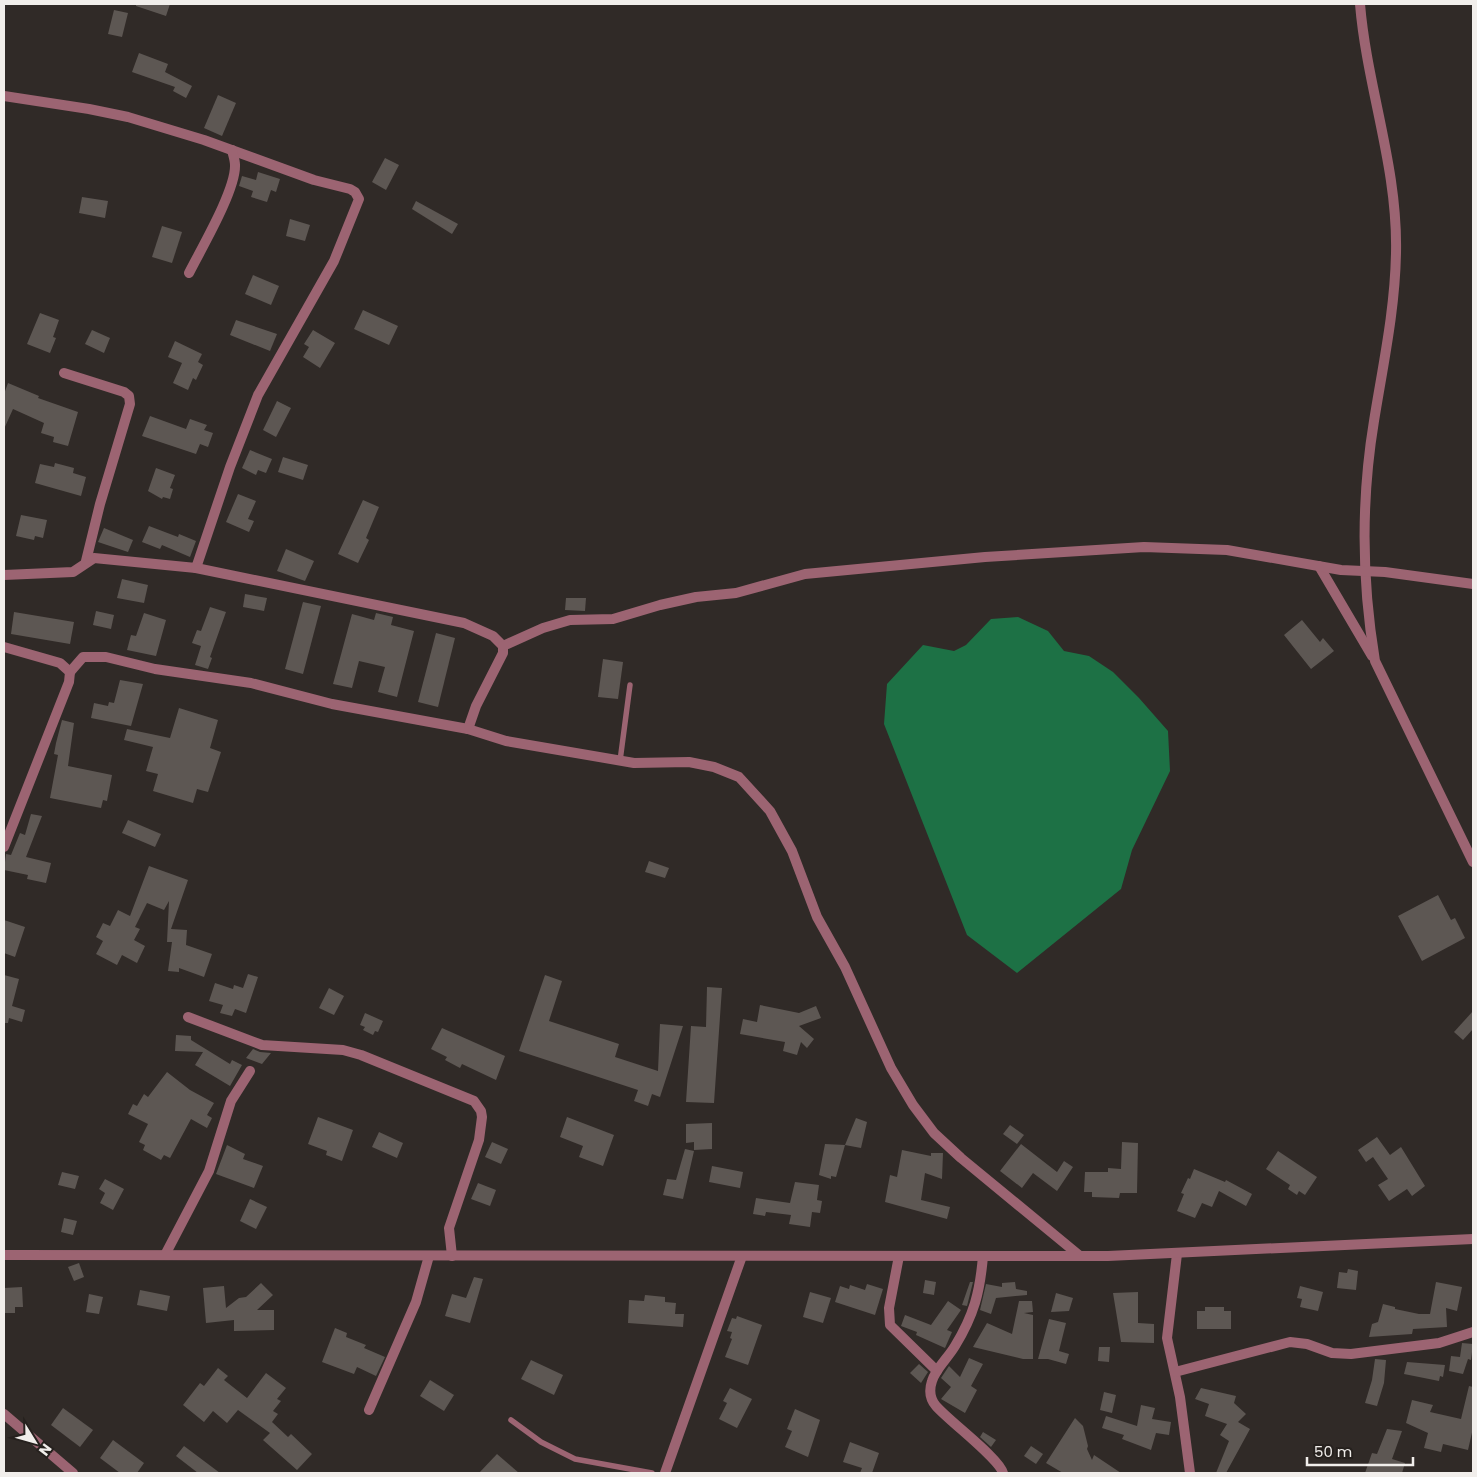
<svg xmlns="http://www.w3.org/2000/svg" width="1477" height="1477" viewBox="0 0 1477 1477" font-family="Poppins,sans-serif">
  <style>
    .forest { fill: #1d7145 }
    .building { fill: #5d5753 }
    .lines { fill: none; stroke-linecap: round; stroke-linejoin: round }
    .service { stroke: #9c6472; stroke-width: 5.5 }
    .minor { stroke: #9c6472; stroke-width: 10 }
    .tertiary { stroke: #9c6472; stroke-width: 10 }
  </style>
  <rect width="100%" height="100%" fill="#302a27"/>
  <polygon class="forest" points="1018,617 1048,631 1064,651 1089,656 1113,672 1139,698 1168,731 1170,771 1132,850 1121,889 1017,973 967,935 884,724 887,684 923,645 954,651 966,645 991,619"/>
  <g class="building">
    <polygon points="136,4 170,4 166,16 136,6"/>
    <polygon points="114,10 128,13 122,37 108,34"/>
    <polygon points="139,53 168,64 165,72 192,86 186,98 173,91 175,87 132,72"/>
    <polygon points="218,95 236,103 222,136 204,128"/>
    <polygon points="385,158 399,165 386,190 372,182"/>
    <polygon points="258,172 280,179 276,192 271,190 267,202 251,197 253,191 239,186 242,176 256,180"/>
    <polygon points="82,197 108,201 105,218 79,213"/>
    <polygon points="416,201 458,224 452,234 412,209"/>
    <polygon points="290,219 310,225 305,241 286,236"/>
    <polygon points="162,226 182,232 172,263 152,257"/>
    <polygon points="253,275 279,286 271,305 245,294"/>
    <polygon points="363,310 398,326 389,345 354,329"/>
    <polygon points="40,313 59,320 53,337 56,338 50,353 27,344"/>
    <polygon points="236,320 277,334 270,351 230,335"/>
    <polygon points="92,330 110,338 104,353 85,344"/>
    <polygon points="313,330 335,343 320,368 303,357 309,347 304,344"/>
    <polygon points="175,341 202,354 198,362 203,365 196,380 193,378 188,390 173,383 182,363 168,357"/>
    <polygon points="8,383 39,396 38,398 78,412 68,446 53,442 54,437 41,433 44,423 13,409 4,429 4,394"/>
    <polygon points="277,401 291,408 276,437 263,430"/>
    <polygon points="150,416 186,429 190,419 207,425 204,430 213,433 208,447 200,444 196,454 142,436"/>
    <polygon points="250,450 272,459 266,473 258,470 256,475 242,468"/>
    <polygon points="283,457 308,465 303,480 278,472"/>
    <polygon points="55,463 74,468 73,473 86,477 81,496 35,483 40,464 54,467"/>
    <polygon points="156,468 175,475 170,488 173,489 170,499 163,497 162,499 148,491"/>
    <polygon points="238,494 256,501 248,519 254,521 249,532 226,522"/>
    <polygon points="363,500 379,507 366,538 369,540 358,563 338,554"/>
    <polygon points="21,515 47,520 43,538 35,536 34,540 16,536"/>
    <polygon points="149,526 178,537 179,534 196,541 190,557 162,545 160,549 142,542"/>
    <polygon points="104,528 133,540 128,552 98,542"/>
    <polygon points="286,549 314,561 305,581 277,571"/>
    <polygon points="122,579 148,585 144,603 117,598"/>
    <polygon points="245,594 267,598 264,611 243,607"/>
    <polygon points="566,598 586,598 585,611 565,610"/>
    <polygon points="303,602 321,606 303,674 285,669"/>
    <polygon points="210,607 226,612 210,657 212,658 208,669 195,665 201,646 192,643 197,630 201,631"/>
    <polygon points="96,611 114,615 111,629 93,625"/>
    <polygon points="14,612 74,622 70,644 11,634"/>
    <polygon points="144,613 166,620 156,656 127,650 131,635 136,636"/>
    <polygon points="376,613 393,617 391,625 414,631 397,697 378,692 385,667 359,661 352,688 333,684 352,614 374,620"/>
    <polygon points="1302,620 1320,642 1323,638 1334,651 1311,669 1284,635"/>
    <polygon points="436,633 455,638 438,707 418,702"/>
    <polygon points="603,659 623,662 618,699 598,697"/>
    <polygon points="120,680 143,684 131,726 91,718 94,703 108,706 109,702 114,703"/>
    <polygon points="179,708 218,720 210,748 221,752 208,792 197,789 193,803 153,791 158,774 146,771 153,747 124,740 127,729 170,738"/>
    <polygon points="62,720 74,723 68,766 112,775 107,801 103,800 101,808 50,798 58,755 54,754 56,743"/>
    <polygon points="31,814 42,816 26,857 51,863 46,883 27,879 28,875 4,870 6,854 11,855 20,833 25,835"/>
    <polygon points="128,820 161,834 155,847 122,833"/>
    <polygon points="649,861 669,868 665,878 645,872"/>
    <polygon points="149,866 188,880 171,929 187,930 186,945 212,954 204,977 179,968 179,972 168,971 172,942 167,942 169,901 164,910 147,903 135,927 140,929 134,940 145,946 137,963 122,955 117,965 96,954 103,941 96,937 103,923 110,926 118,910 130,916"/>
    <polygon points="1438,895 1451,920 1455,918 1465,938 1422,961 1398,916"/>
    <polygon points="4,920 25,927 15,957 4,953"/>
    <polygon points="248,974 258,977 246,1013 235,1009 232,1016 220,1013 223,1005 209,1001 215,983 233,989 234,985 243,988"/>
    <polygon points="4,975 19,979 12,1006 25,1010 22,1022 9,1018 8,1023 4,1023"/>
    <polygon points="545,975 562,981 549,1021 619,1044 615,1057 658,1071 660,1024 683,1026 660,1097 652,1094 648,1106 634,1101 638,1090 519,1051"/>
    <polygon points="707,987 722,988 714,1103 686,1102 691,1026 706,1027"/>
    <polygon points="329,988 344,996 334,1015 319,1008"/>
    <polygon points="760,1005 799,1013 816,1006 821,1018 799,1026 814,1039 807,1048 801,1042 797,1055 783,1051 785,1042 740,1034 743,1019 757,1022"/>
    <polygon points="1473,1011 1473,1029 1463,1040 1454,1032"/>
    <polygon points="365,1013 383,1021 378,1032 375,1031 373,1035 363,1030 365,1027 360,1025"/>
    <polygon points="442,1028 505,1056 496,1080 462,1064 460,1068 445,1060 447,1057 431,1049"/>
    <polygon points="176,1035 191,1036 191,1040 230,1064 232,1060 242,1065 230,1086 195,1065 203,1052 175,1051"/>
    <polygon points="253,1049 260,1052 271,1053 262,1064 246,1058"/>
    <polygon points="167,1072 190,1090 214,1103 207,1115 212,1118 207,1128 191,1119 170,1158 164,1155 161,1160 143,1150 145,1145 139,1142 148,1124 128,1114 133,1104 137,1106 144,1094 148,1097"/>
    <polygon points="318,1117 353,1130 342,1161 326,1155 327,1151 308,1144"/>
    <polygon points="567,1117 614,1135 603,1166 579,1157 583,1146 560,1137"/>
    <polygon points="856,1118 867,1122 861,1148 845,1145 836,1177 831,1176 831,1179 819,1175 825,1144 845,1145"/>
    <polygon points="712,1123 712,1149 694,1150 694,1142 686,1143 686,1124"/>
    <polygon points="1010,1125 1024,1135 1017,1144 1003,1134"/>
    <polygon points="379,1132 403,1143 397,1158 372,1147"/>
    <polygon points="1377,1137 1390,1155 1401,1147 1425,1186 1412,1196 1407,1189 1389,1201 1378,1185 1388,1179 1373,1157 1366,1162 1358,1150"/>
    <polygon points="492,1142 508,1149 501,1164 485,1157"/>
    <polygon points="1122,1142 1138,1143 1137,1193 1120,1193 1119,1198 1092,1197 1092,1192 1084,1192 1085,1172 1108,1172 1108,1168 1121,1169"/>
    <polygon points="1021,1144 1057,1172 1064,1161 1073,1167 1057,1191 1033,1173 1022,1188 1000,1171"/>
    <polygon points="227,1145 245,1154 243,1159 263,1166 254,1188 216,1174"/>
    <polygon points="685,1149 694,1151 683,1199 663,1195 667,1179 676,1180"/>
    <polygon points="902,1150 931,1156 931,1153 943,1153 942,1179 925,1173 921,1200 950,1207 947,1219 885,1202 890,1175 897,1177"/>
    <polygon points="1278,1151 1317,1177 1305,1195 1299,1191 1297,1195 1288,1189 1290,1185 1266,1169"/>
    <polygon points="712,1166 743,1172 740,1188 709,1182"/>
    <polygon points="1194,1169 1225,1182 1226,1180 1252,1194 1246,1206 1219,1191 1212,1207 1202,1203 1195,1218 1177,1211 1184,1194 1181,1193 1188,1178 1190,1179"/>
    <polygon points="62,1172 79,1176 75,1189 58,1185"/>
    <polygon points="105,1179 124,1189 113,1210 100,1203 105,1193 99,1189"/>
    <polygon points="795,1182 819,1185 817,1200 822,1201 820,1213 812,1212 810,1227 789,1224 791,1215 766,1212 765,1216 753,1214 756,1198 790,1203"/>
    <polygon points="478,1183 496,1190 490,1206 471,1199"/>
    <polygon points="250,1199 267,1207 256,1229 240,1221"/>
    <polygon points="64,1218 77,1221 73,1235 61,1232"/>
    <polygon points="79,1263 84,1277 74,1281 68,1267"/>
    <polygon points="1348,1269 1358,1271 1356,1290 1337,1288 1339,1272 1347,1273"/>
    <polygon points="474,1277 483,1279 470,1323 445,1316 452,1294 466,1298"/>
    <polygon points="925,1280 936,1282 934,1295 923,1293"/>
    <polygon points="970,1282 973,1282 967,1306 962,1305"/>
    <polygon points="1015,1282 1016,1289 1027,1291 1027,1295 996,1298 991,1314 980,1310 986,1284 1002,1287 1002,1283"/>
    <polygon points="1436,1282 1462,1287 1457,1311 1446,1308 1447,1327 1413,1329 1412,1334 1369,1337 1372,1324 1378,1322 1383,1304 1395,1307 1395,1309 1419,1314 1430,1314"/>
    <polygon points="261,1283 273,1295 257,1310 274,1310 274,1330 234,1331 234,1320 206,1323 203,1288 224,1286 226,1308 239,1298 246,1297"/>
    <polygon points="867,1284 883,1289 875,1315 835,1302 840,1286 849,1289 850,1285 865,1290"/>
    <polygon points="1300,1286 1323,1292 1318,1311 1300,1307 1302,1299 1297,1298"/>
    <polygon points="22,1287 23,1307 15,1307 15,1313 4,1313 4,1288"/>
    <polygon points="140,1290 170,1296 167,1311 137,1305"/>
    <polygon points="810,1292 831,1298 823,1323 803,1317"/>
    <polygon points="1138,1292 1138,1323 1154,1324 1154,1343 1121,1342 1113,1293"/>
    <polygon points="1056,1293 1073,1298 1069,1311 1051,1312"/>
    <polygon points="89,1294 103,1297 99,1314 86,1312"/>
    <polygon points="645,1295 665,1297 665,1302 676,1303 675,1314 684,1314 683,1327 628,1323 629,1300 644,1301"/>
    <polygon points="948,1301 961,1310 947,1330 952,1332 945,1348 916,1335 917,1332 901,1326 905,1315 931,1325"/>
    <polygon points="1019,1301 1032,1301 1033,1312 1024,1313 1033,1315 1033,1359 1023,1359 973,1347 987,1323 1012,1334"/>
    <polygon points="1205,1307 1224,1307 1224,1311 1231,1311 1231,1329 1197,1329 1197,1311 1205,1311"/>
    <polygon points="737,1316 762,1325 748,1365 725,1357 732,1339 730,1338 732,1332 727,1331 732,1318 736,1319"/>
    <polygon points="1049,1319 1066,1323 1059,1351 1069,1354 1066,1364 1048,1359 1038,1359"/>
    <polygon points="335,1328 347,1333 346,1337 366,1345 364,1348 385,1357 376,1376 357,1367 354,1374 322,1362"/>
    <polygon points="1462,1343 1473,1344 1471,1360 1468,1359 1463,1374 1449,1371 1451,1356 1460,1357"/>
    <polygon points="1099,1347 1110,1347 1109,1362 1098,1361"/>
    <polygon points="969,1358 983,1364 971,1386 977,1390 965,1413 941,1399 951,1387 941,1378 949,1366 960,1377"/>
    <polygon points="1375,1359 1386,1360 1384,1383 1377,1406 1365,1403 1372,1380"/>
    <polygon points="531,1360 563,1375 554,1395 521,1379"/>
    <polygon points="1407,1362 1445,1365 1443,1377 1440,1376 1439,1381 1404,1374"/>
    <polygon points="919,1364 928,1372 921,1383 910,1373"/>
    <polygon points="218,1368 228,1376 224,1380 247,1398 266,1373 286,1388 277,1399 281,1401 273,1411 278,1414 272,1422 288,1437 291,1434 312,1454 297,1470 263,1440 270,1433 238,1410 227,1423 213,1411 204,1422 183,1405 200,1383 204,1386"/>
    <polygon points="430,1380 454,1395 444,1411 420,1396"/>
    <polygon points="1469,1386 1473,1387 1473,1428 1468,1450 1443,1444 1441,1452 1424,1448 1428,1433 1406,1423 1412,1400 1433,1405 1430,1412 1461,1419"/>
    <polygon points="730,1388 752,1399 737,1428 719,1419 727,1403 723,1401"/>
    <polygon points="1201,1388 1236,1396 1234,1403 1246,1414 1238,1422 1250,1429 1226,1473 1216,1473 1229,1441 1220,1435 1227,1424 1205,1416 1209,1404 1195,1399"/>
    <polygon points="1104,1392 1116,1395 1112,1413 1100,1410"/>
    <polygon points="1141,1405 1155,1408 1152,1419 1171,1422 1169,1435 1156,1433 1151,1450 1122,1439 1124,1435 1102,1428 1106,1416 1137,1426"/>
    <polygon points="63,1408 93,1430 80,1447 51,1425"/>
    <polygon points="795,1409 820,1420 808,1457 785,1447 792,1431 787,1429"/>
    <polygon points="1075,1418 1083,1426 1088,1446 1087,1449 1092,1460 1094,1455 1121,1473 1063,1473 1046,1463"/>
    <polygon points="1387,1429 1402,1431 1392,1459 1405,1463 1402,1473 1365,1473 1372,1453 1377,1454"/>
    <polygon points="983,1432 996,1440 991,1447 980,1437"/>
    <polygon points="113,1440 144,1463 137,1473 120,1473 100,1458"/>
    <polygon points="850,1442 879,1453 872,1473 860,1473 862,1468 843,1462"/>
    <polygon points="184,1446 220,1473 198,1473 176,1456"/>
    <polygon points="1031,1446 1043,1454 1036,1464 1024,1456"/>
    <polygon points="497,1454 519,1473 479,1473"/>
  </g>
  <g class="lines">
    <g class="service">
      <polyline points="620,761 630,685"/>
      <polyline points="511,1420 541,1442 575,1459 652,1473"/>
    </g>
    <g class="minor">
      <path d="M1360,4C1367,88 1398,167 1396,253C1395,310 1383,365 1374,421C1361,500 1362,583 1375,661L1473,862"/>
      <polyline points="4,96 89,109 128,117 204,140 314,180 350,189 355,192 359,199 334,261 258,395 230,467 196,568 94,558 73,572 4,575"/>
      <path d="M189,273C201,249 236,190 235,165C235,160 233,155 232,150"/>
      <polyline points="64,373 124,392 129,396 130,404 100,504 86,561"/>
      <polyline points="1319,566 1372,656"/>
      <polyline points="196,568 464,623 493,636 503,646 503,653 476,706 468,729"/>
      <polyline points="503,646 543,628 570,620 613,619 660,605 696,597 736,593 805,574 985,557 1144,547 1227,550 1341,570 1385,572 1473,584"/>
      <polyline points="4,647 60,663 70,672 69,682 4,847"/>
      <polyline points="70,672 83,657 106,657 155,669 251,683 332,704 468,729 506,741 634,763 689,762 714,767 739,777 770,811 792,851 817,917 845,967 891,1068 913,1105 934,1133 961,1158 1080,1256"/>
      <polyline points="188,1017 262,1045 343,1050 361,1055 474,1101 481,1111 482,1117 479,1140 449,1228 452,1256"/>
      <polyline points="1177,1254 1167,1338 1180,1397 1190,1473"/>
      <polyline points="165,1255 209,1171 231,1101 250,1071"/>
      <polyline points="899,1256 889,1308 890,1325 937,1371"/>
      <path d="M983,1256C980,1292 974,1315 955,1346C948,1358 936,1368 932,1381C929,1390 930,1399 936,1406C950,1422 999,1458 1003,1473"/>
      <polyline points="1175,1372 1290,1342 1307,1344 1332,1353 1351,1354 1439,1343 1473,1332"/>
      <polyline points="369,1410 416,1302 429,1256"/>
      <polyline points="4,1414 73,1473"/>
      <polyline points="665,1473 742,1256"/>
    </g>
    <polyline class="tertiary" points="4,1255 1108,1256 1473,1239"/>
  </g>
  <rect width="1477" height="1477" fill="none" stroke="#f1eeeb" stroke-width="10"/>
  <g transform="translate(35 1442) rotate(127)" stroke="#26211e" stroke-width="4" paint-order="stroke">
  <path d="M0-4L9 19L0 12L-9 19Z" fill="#f1eeeb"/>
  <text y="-8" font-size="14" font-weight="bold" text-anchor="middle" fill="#f1eeeb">N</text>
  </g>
  <path d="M1307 1457v8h106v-8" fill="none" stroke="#f1eeeb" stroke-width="2.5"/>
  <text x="1314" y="1457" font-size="15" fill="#f1eeeb" stroke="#26211e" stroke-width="4" paint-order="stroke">50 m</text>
</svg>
